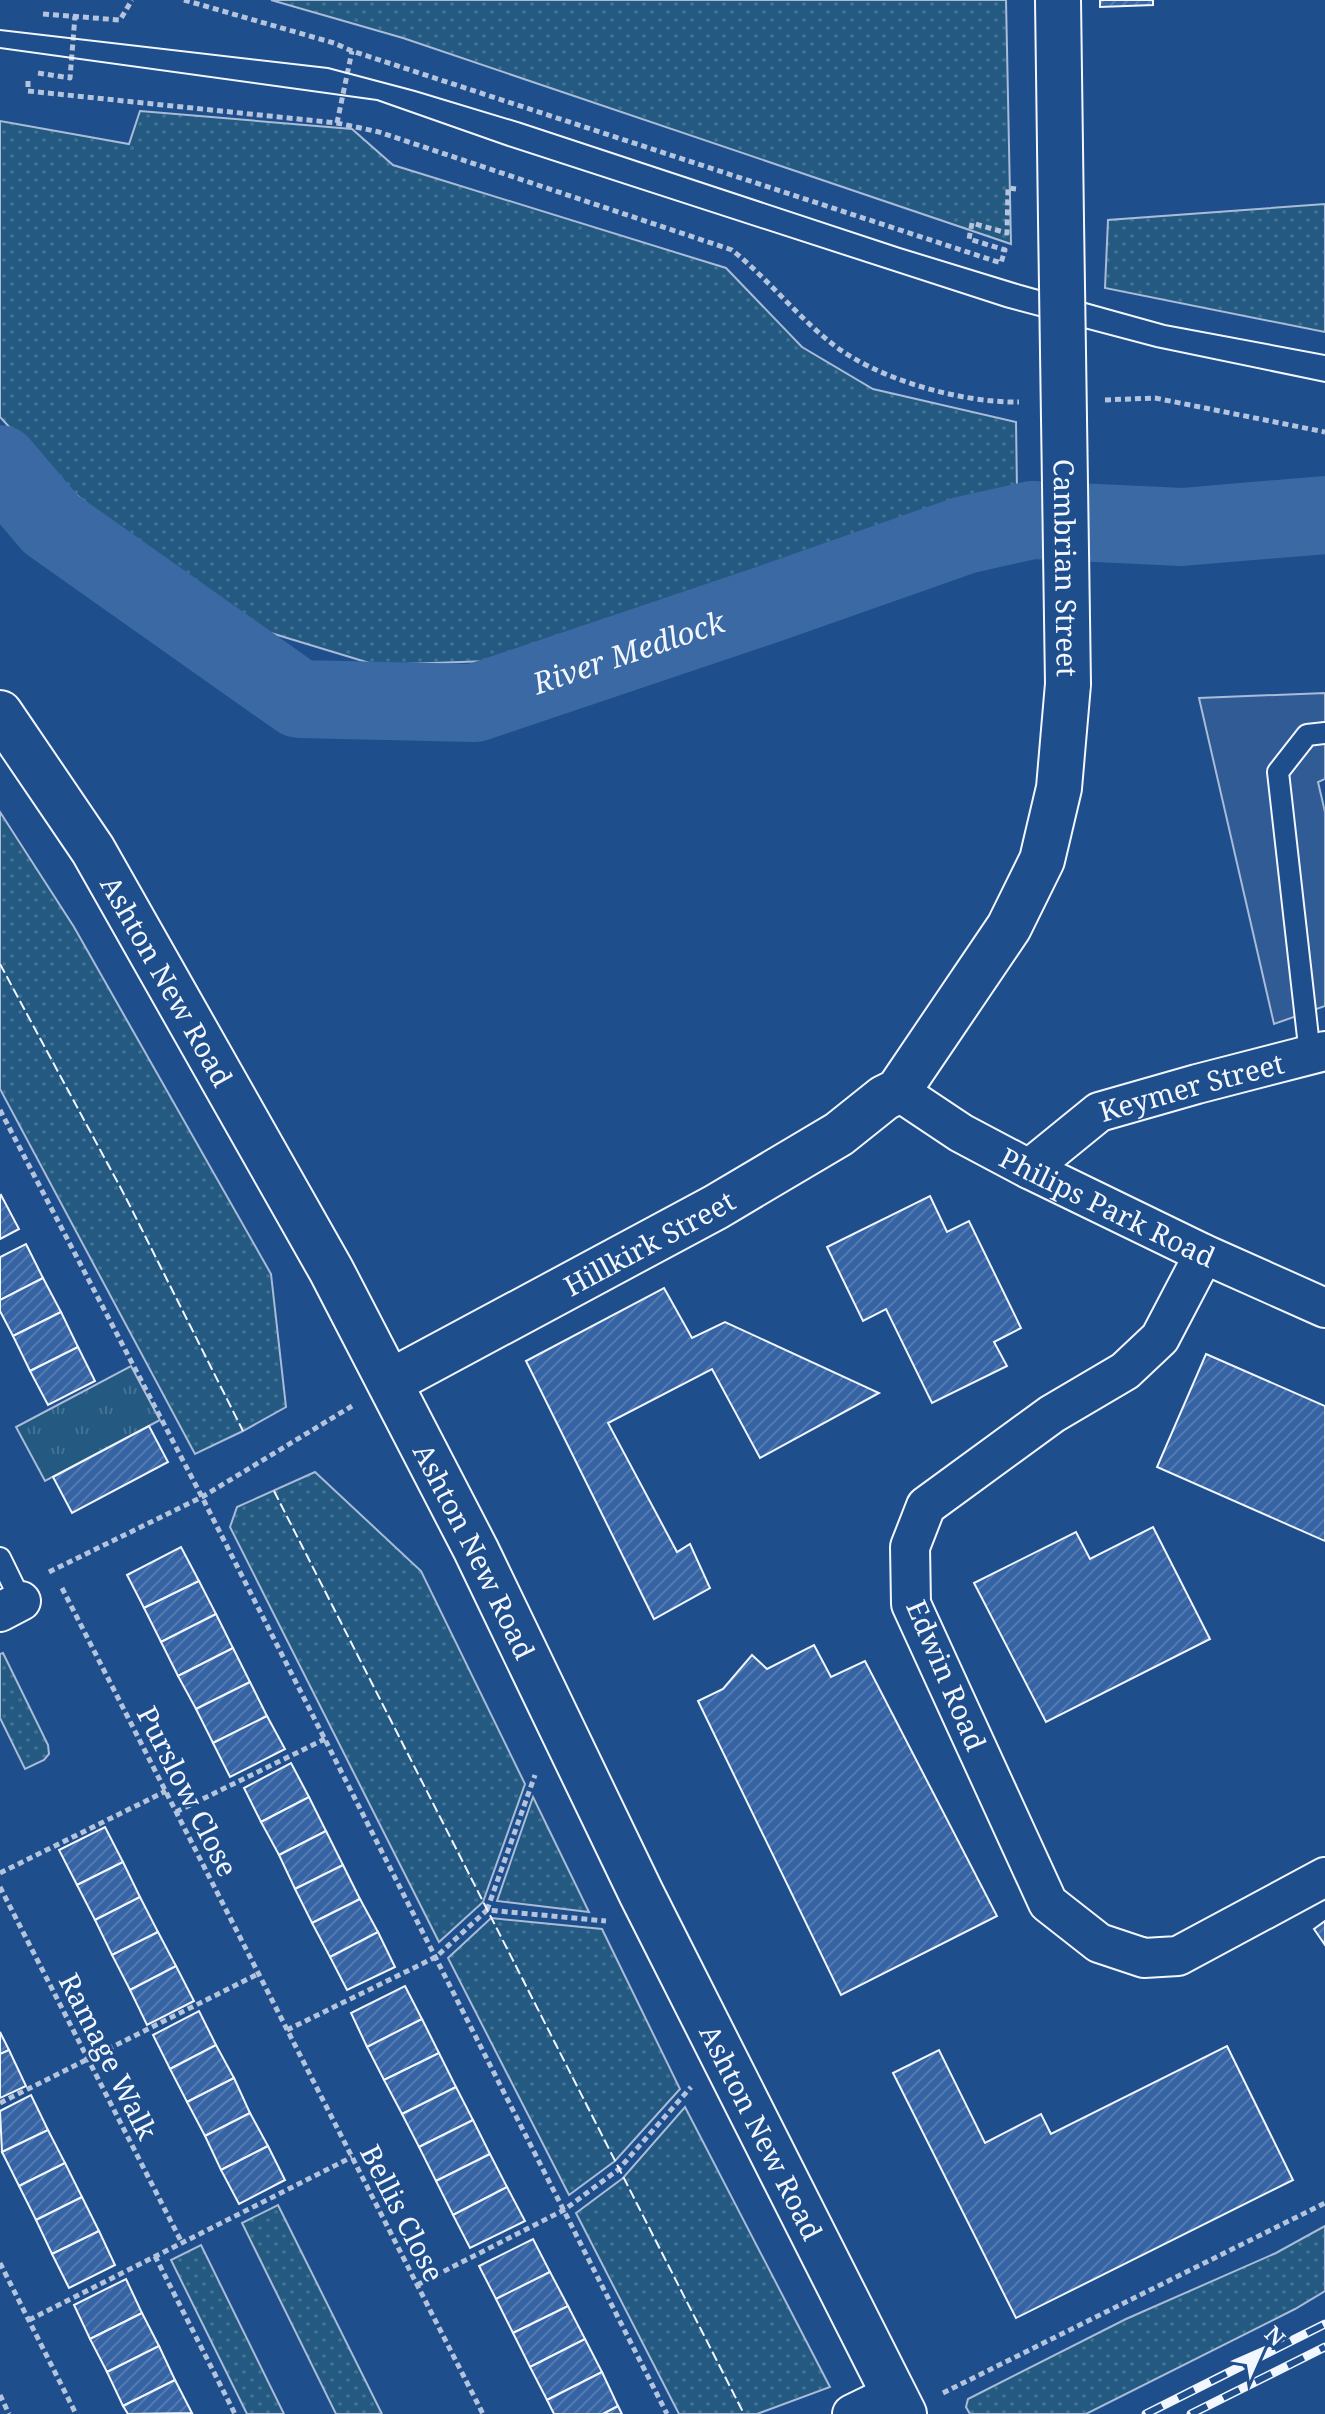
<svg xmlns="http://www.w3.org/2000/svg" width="1325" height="2414" viewBox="0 0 1325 2414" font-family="'Noto Serif',serif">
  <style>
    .grass { fill: url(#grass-dots); stroke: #a8bbd7; stroke-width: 2 }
    .park { fill: url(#park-tufts); stroke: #a8bbd7; stroke-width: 2 }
    .parking { fill: #305b95; stroke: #a8bbd7; stroke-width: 2 }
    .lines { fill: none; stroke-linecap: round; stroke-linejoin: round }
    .river { stroke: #3b69a3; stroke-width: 78 }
    .building { fill: url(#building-hatch); stroke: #f2f6ff; stroke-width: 2 }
    .lane-casing { stroke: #f2f6ff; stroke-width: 24 }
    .street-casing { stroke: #f2f6ff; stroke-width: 42 }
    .secondary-casing { stroke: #f2f6ff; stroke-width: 48 }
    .primary-casing { stroke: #f2f6ff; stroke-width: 48 }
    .path { stroke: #b3c4dc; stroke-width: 5; stroke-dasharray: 6 4; stroke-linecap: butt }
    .lane { stroke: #1f4e8c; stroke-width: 20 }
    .street { stroke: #1f4e8c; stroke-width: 38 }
    .secondary { stroke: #1f4e8c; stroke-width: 44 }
    .primary { stroke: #1f4e8c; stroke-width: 44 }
    .tram { stroke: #f2f6ff; stroke-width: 2 }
    .rail-casing { stroke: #f2f6ff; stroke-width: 9 }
    .rail { stroke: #1f4e8c; stroke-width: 6; stroke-dasharray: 18; stroke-linecap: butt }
    .secondary-bridge-casing { stroke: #f2f6ff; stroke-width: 48; stroke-linecap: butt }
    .secondary-bridge { stroke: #1f4e8c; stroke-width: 44 }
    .fence { stroke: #f2f6ff; stroke-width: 2; stroke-dasharray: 10 4; stroke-linecap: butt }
    .labels { text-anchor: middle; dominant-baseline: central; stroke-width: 6; stroke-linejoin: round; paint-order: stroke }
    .street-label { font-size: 28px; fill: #f2f6ff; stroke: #1f4e8c }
    .water-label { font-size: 30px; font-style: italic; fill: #f2f6ff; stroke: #1f4e8c }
  </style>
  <defs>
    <pattern id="grass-dots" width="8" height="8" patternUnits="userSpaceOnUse" patternTransform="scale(2)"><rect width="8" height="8" fill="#245a82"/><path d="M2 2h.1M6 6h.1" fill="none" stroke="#447295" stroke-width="1.8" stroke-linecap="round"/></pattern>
    <pattern id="park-tufts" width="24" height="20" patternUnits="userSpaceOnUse" patternTransform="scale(2)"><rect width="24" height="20" fill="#245a82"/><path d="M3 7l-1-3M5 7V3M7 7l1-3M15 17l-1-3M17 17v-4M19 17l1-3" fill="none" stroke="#447295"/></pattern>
    <pattern id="building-hatch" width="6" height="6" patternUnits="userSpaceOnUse" patternTransform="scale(2)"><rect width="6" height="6" fill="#3563a3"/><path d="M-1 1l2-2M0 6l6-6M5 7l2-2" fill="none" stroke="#537ab1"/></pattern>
  </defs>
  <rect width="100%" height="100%" fill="#1f4e8c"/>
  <g class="grass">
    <polygon points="271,0 1006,0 1011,244 403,38"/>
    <polygon points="140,111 352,129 393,165 726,268 802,347 873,389 1016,422 1017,491 914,516 516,660 376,665 261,630 181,579 59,481 0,417 0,121 129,144"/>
    <polygon points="1325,204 1325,332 1105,288 1108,220"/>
    <polygon points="0,812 74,927 271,1274 286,1407 243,1431 195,1454 0,1089"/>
    <polygon points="315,1472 421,1571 525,1784 483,1902 439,1942 230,1527 237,1507"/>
    <polygon points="3,1653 48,1745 49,1754 44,1760 25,1769 0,1718 0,1654"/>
    <polygon points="533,1797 589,1912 497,1901"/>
    <polygon points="491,1918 602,1929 680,2089 615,2161 569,2195 448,1958"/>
    <polygon points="685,2107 830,2387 757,2414 679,2414 576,2213 623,2178"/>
    <polygon points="278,2205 382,2414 336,2414 242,2223"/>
    <polygon points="1325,2226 1325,2291 1295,2309 1086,2414 970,2414 966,2407 968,2399 1126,2319 1276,2253"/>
    <polygon points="201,2245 284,2414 247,2414 171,2260"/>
  </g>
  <polygon class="park" points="131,1366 160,1420 45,1481 16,1427"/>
  <polygon class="parking" points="1325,693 1325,779 1318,782 1325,812 1325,1006 1274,1024 1199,698"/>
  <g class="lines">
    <path class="river" id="s1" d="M0,464L51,524L299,699L475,703L763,606L965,535L1032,520L1182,527L1325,515"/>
  </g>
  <g class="building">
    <polygon points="1100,0 1153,0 1153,5 1100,7"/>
    <polygon points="1,1195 19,1229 0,1239 0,1196"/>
    <polygon points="930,1196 947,1232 969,1221 1021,1328 994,1342 1007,1366 932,1403 886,1309 863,1321 827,1247"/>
    <polygon points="26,1244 43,1278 0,1300 0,1257"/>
    <polygon points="43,1278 61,1312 13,1336 0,1311 0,1300"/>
    <polygon points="664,1288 692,1338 725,1322 879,1393 760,1458 712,1369 608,1423 677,1552 690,1544 710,1588 654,1619 526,1361"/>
    <polygon points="61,1312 78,1347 30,1371 13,1336"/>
    <polygon points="78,1347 95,1381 48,1405 30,1371"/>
    <polygon points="1206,1354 1325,1406 1325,1541 1157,1467"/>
    <polygon points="149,1426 168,1462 72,1513 53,1477"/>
    <polygon points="1153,1527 1210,1639 1046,1722 974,1583 1076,1532 1090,1559"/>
    <polygon points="181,1547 199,1581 144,1608 127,1575"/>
    <polygon points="199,1581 216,1614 161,1642 144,1608"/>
    <polygon points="216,1614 233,1648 178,1676 161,1642"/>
    <polygon points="814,1645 831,1677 865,1661 997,1916 841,1995 698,1701 723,1689 752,1655 767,1669"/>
    <polygon points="233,1648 250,1682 196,1709 178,1676"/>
    <polygon points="250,1682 267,1716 213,1743 196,1709"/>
    <polygon points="267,1716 285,1749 230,1777 213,1743"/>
    <polygon points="291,1763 309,1797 261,1822 244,1788"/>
    <polygon points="309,1797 326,1831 279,1855 261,1822"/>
    <polygon points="105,1827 123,1862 77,1885 59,1850"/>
    <polygon points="326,1831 343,1865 295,1889 279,1855"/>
    <polygon points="123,1862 140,1897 95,1920 77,1885"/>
    <polygon points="343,1865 360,1899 312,1923 295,1889"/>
    <polygon points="140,1897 158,1932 112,1955 95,1920"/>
    <polygon points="360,1899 378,1932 330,1957 312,1923"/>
    <polygon points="1325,1921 1325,1945 1314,1929"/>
    <polygon points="158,1932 176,1966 130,1990 112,1955"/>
    <polygon points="378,1932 395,1967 347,1990 330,1957"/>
    <polygon points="176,1966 194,2001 147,2025 130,1990"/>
    <polygon points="405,1986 422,2019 367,2047 351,2013"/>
    <polygon points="199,2011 216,2045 170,2069 153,2035"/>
    <polygon points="422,2019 439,2053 384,2080 367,2047"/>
    <polygon points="0,2032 9,2050 0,2054"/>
    <polygon points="216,2045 234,2078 187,2102 170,2069"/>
    <polygon points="1227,2046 1293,2180 1016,2318 893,2073 939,2050 985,2143 1041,2114 1051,2134"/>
    <polygon points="9,2050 26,2086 0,2098 0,2054"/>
    <polygon points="439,2053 456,2087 402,2114 384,2080"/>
    <polygon points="234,2078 250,2113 205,2136 187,2102"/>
    <polygon points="456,2087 473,2120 419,2147 402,2114"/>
    <polygon points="31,2095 48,2130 2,2152 0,2111"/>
    <polygon points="250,2113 268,2146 221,2170 205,2136"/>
    <polygon points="473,2120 490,2154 436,2181 419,2147"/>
    <polygon points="48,2130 65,2163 19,2186 2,2152"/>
    <polygon points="268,2146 285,2180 239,2204 221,2170"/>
    <polygon points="490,2154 507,2187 453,2215 436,2181"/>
    <polygon points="65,2163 82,2197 36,2220 19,2186"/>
    <polygon points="507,2187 525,2221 470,2248 453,2215"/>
    <polygon points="82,2197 99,2231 52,2254 36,2220"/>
    <polygon points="99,2231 115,2265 69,2288 52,2254"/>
    <polygon points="533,2239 550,2272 496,2299 479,2266"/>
    <polygon points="550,2272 568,2306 513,2333 496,2299"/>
    <polygon points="126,2279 142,2313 90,2339 74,2305"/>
    <polygon points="568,2306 585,2339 530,2367 513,2333"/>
    <polygon points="142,2313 159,2346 107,2372 90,2339"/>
    <polygon points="585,2339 602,2372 547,2400 530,2367"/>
    <polygon points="159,2346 175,2380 123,2406 107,2372"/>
    <polygon points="602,2372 618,2406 603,2414 554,2414 547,2400"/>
    <polygon points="175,2380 192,2413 128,2414 123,2406"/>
    <polygon points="618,2406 622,2414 603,2414"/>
  </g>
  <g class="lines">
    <g class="lane-casing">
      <g id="lane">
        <polyline points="1310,1055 1278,772 1307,735 1325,733"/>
        <polyline points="0,1558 21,1601"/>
      </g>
    </g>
    <g class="street-casing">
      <g id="street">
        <path id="s2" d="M898,1091L961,1133L1029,1169L1204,1254L1325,1308"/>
        <path id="s3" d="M1029,1169L1099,1112L1197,1084L1325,1051"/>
        <polyline points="1204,1254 1160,1338 1125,1371 1052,1414 926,1506 910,1547 911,1604 1048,1903 1099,1943 1144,1958 1178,1956 1325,1877"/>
        <polyline points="0,1612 21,1601"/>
        <polyline points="852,2414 893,2394"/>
      </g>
    </g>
    <g class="secondary-casing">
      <g id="secondary">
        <polyline points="1058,0 1061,220"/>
        <path id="s4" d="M390,1382L716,1207L839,1134L884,1098L898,1091L1009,927L1042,860L1059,788L1068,684"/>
      </g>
    </g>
    <g class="primary-casing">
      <g id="primary">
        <path id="s5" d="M0,713L93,850L331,1270L476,1550L641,1893L904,2414"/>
      </g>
    </g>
    <g class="path">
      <polyline points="184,0 334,43 352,51 1001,263 1005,250 969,239 972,223 1007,233 1008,188 1016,189"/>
      <polyline points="43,14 120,20 132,0"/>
      <polyline points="38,73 70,78 75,16"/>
      <path d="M28,81V91L337,123L379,132L732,250C767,278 795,314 830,342C875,379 961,403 1019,402"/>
      <polyline points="337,123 352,51"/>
      <polyline points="1105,400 1155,398 1325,432"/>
      <polyline points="0,1110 202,1497 667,2414"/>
      <polyline points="49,1572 202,1497 352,1406"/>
      <polyline points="62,1588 483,2414"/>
      <polyline points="176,1812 325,1739"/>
      <polyline points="0,1873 166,1791"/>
      <polyline points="0,1887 182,2243"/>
      <polyline points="487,1910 535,1775"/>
      <polyline points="287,2030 436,1957 487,1910 606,1921"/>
      <polyline points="0,2103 258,1974"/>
      <polyline points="155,2256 235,2414"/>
      <polyline points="0,2263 76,2414"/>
      <polyline points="417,2285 564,2210 619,2169 691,2087"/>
      <polyline points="29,2320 352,2157"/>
      <polyline points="943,2393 1325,2203"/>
      <polyline points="0,2395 9,2414"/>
    </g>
    <use href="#lane" class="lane"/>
    <use href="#street" class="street"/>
    <use href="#secondary" class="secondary"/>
    <use href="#primary" class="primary"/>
    <g class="tram">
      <polyline points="0,30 328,68 415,91 521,123 900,248 1021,285 1165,325 1325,355"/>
      <polyline points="0,48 377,100 508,146 1005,307 1156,347 1325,382"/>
    </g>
    <g class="rail-casing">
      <g id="rail">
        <polyline points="1146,2414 1325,2324"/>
        <polyline points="1191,2414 1325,2347"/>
      </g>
    </g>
    <use href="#rail" class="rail"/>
    <g class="secondary-bridge-casing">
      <g id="secondary-bridge">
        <path id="s6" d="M1061,220L1068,684"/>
      </g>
    </g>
    <use href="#secondary-bridge" class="secondary-bridge"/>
    <g class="fence">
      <polyline points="0,964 125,1196 243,1431"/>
      <polyline points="274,1491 744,2414"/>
    </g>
  </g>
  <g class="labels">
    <g class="street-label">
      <text stroke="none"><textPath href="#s6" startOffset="348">Cambrian Street</textPath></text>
      <text stroke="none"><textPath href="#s5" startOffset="316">Ashton New Road</textPath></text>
      <text stroke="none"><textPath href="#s3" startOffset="186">Keymer Street</textPath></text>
      <text stroke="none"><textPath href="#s2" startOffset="240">Philips Park Road</textPath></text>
      <text stroke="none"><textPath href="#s4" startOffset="294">Hillkirk Street</textPath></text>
      <text stroke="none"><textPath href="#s5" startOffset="964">Ashton New Road</textPath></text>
      <text transform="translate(947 1675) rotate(67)">Edwin Road</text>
      <text transform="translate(188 1791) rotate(63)">Purslow Close</text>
      <text transform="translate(109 2056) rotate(63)">Ramage Walk</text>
      <text stroke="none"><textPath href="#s5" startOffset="1612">Ashton New Road</textPath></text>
      <text transform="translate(403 2213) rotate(63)">Bellis Close</text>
    </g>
    <g class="water-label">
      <text stroke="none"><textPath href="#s1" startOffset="720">River Medlock</textPath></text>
    </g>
  </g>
  <g transform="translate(1261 2350) rotate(45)" stroke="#1f4e8c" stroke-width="6" paint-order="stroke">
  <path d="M0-6L14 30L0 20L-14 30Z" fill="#f2f6ff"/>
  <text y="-12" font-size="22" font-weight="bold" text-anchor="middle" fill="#f2f6ff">N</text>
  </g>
</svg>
